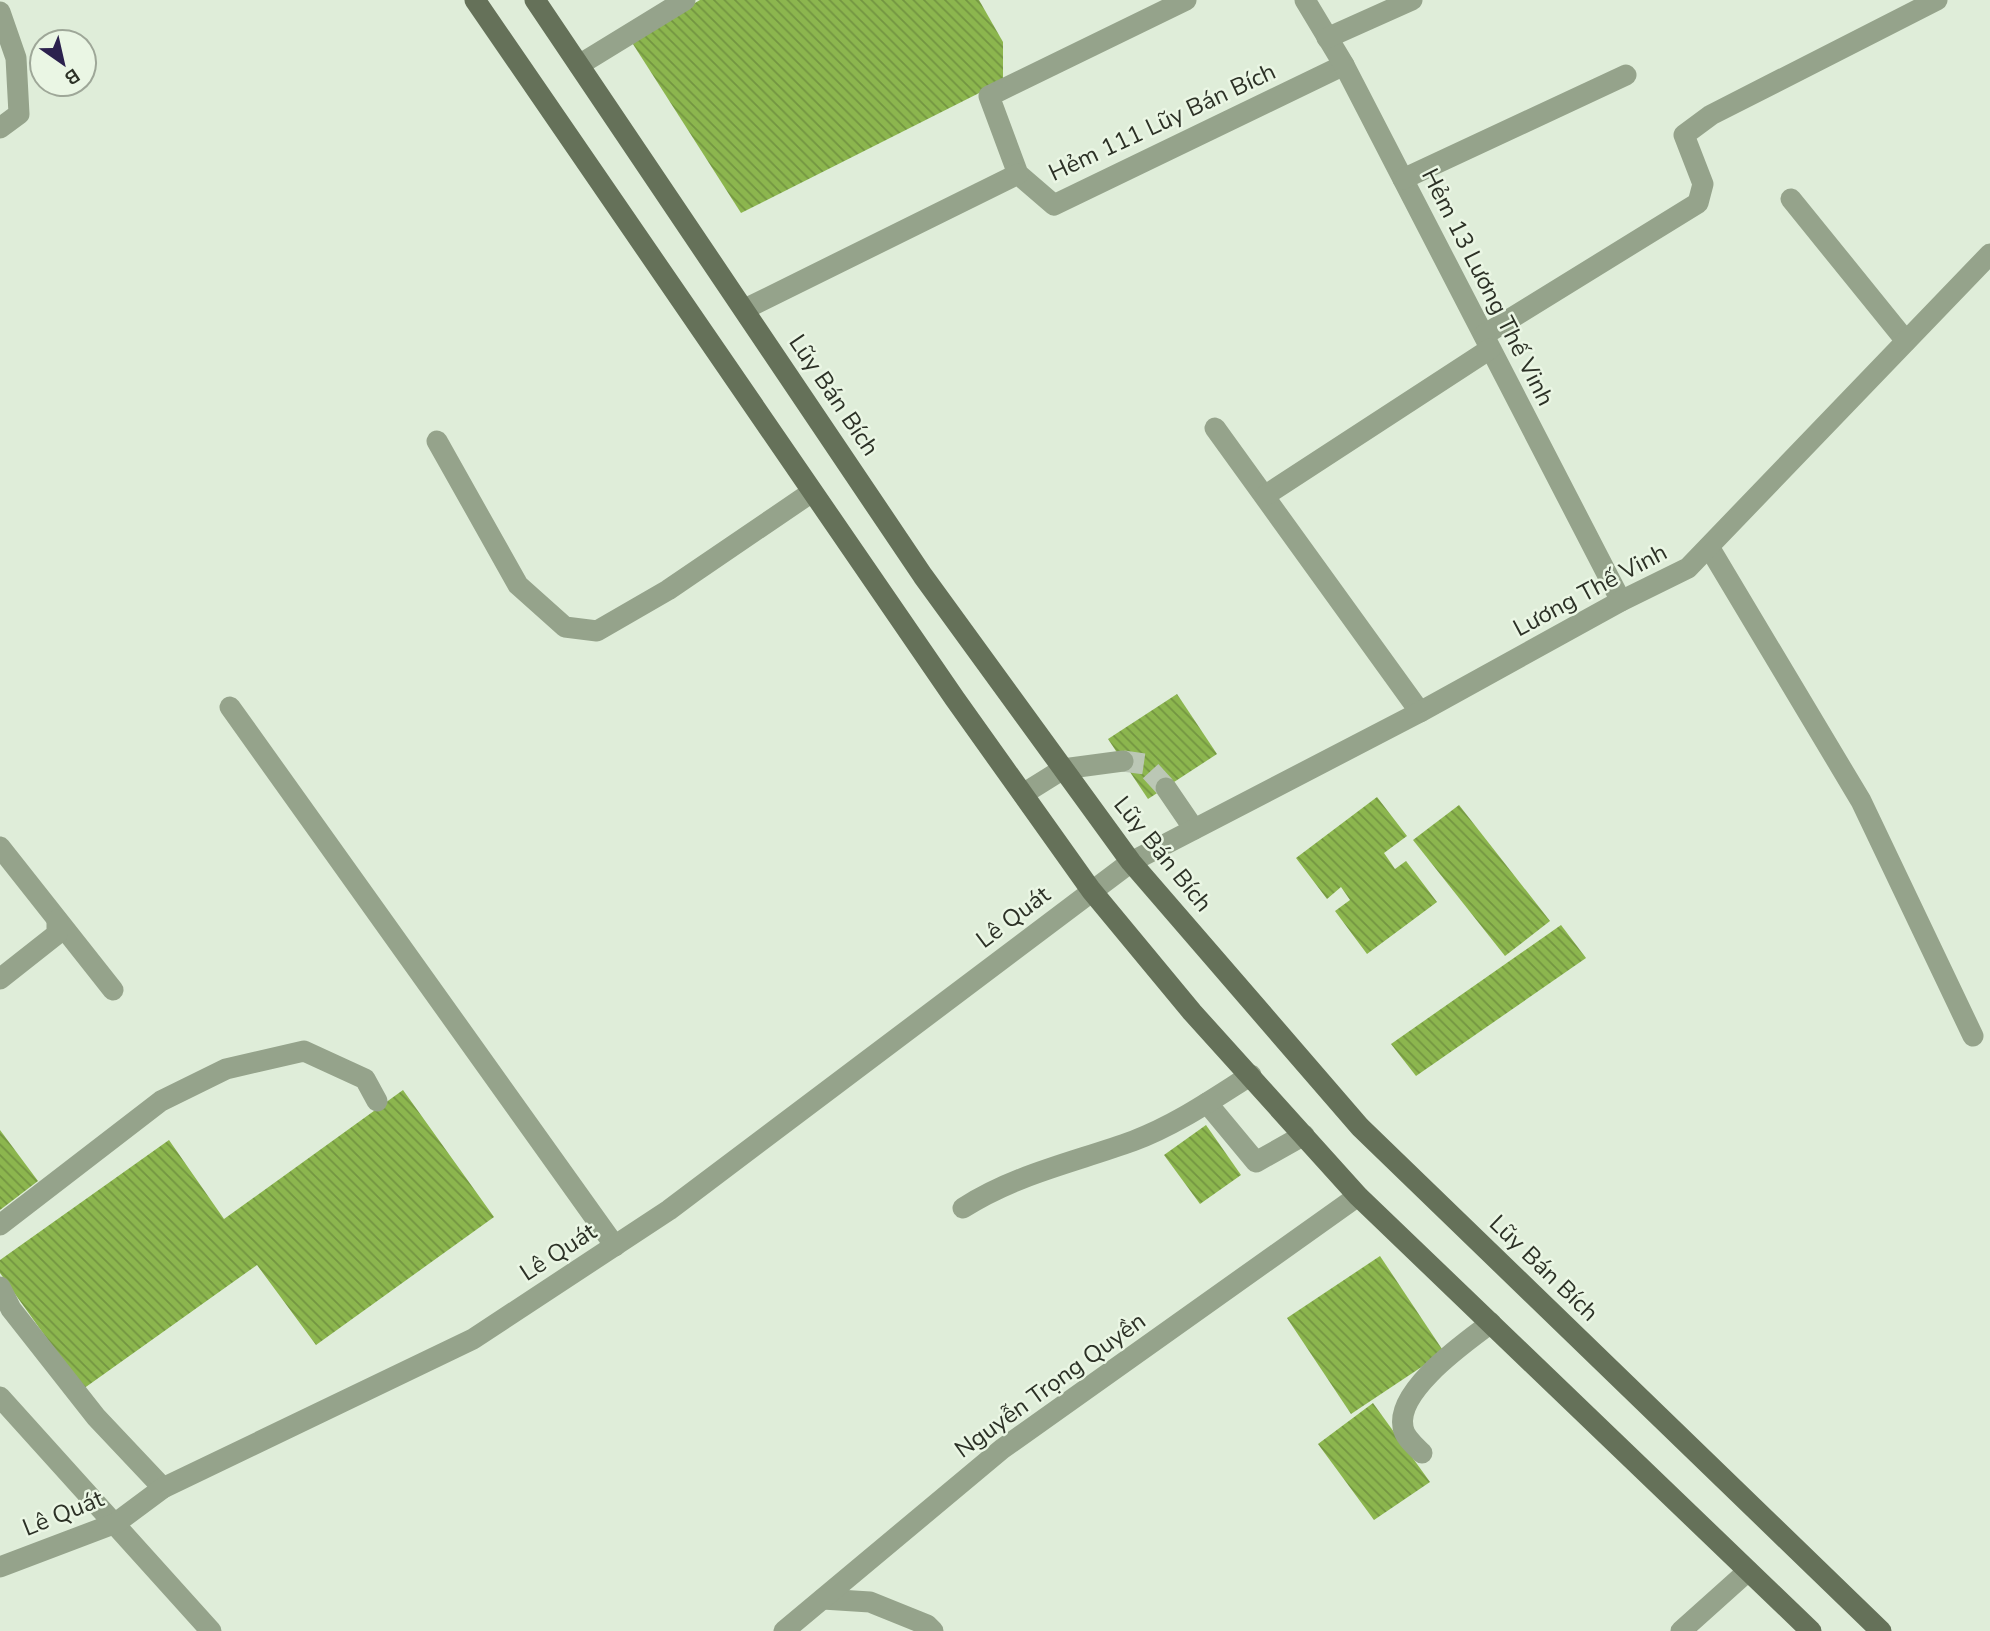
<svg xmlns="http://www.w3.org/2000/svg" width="1990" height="1631" viewBox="0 0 1990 1631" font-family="'Nunito Sans',sans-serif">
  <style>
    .building { fill: url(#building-back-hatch) }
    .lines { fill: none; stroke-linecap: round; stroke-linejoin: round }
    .minor-tunnel { stroke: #bbc7b5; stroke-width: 21; stroke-dasharray: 21 10; stroke-linecap: butt }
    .minor { stroke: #95a38b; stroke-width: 21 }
    .major { stroke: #657159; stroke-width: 21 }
    .labels { text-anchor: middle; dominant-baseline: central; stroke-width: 5; stroke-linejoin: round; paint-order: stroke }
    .street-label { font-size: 24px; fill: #2c3126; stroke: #eaf6e4 }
  </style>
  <defs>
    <pattern id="building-back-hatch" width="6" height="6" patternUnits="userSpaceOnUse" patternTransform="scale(1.75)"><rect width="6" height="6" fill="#8cb64e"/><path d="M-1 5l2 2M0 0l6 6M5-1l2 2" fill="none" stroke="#739541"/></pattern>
  </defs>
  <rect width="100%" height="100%" fill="#dfedd9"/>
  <g class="building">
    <polygon points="700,0 979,0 1003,42 1003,81 741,213 631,41"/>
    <polygon points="1177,694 1217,754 1148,799 1108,739"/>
    <polygon points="1377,797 1407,836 1384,853 1395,869 1406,861 1437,902 1367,954 1335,911 1350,900 1341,887 1327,899 1296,858"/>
    <polygon points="1459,805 1550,921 1505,956 1413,840"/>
    <polygon points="1561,925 1586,958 1416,1076 1391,1044"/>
    <polygon points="403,1090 494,1217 316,1345 257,1265 83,1389 0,1273 0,1260 169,1140 224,1219"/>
    <polygon points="1206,1125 1241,1175 1200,1204 1164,1155"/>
    <polygon points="0,1130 38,1181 0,1210"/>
    <polygon points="1380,1256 1444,1352 1351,1414 1287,1318"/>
    <polygon points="1373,1403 1430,1482 1374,1520 1318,1444"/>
  </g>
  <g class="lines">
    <polyline class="minor-tunnel" points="1123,761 1144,764 1166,788"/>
    <g class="minor">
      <polyline points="1186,0 989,96 1018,174 1054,205 1344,65"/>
      <polyline points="1305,0 1344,65 1621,601"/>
      <polyline points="0,12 16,58 19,114 0,128"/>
      <polyline points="1327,38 1412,0"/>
      <polyline points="579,65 685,0"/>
      <polyline points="1403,179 1626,75"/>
      <polyline points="1791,199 1906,341"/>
      <polyline points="745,309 1018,174"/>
      <polyline points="1484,335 1698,203 1703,184 1684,135 1711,115 1937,0"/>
      <polyline points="1215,428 1420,712"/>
      <polyline points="437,441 518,585 565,627 597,631 668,590 812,492"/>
      <polyline points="1266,495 1490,349"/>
      <polyline points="1709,547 1861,801 1973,1036"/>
      <polyline points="230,707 615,1246"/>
      <polyline points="1166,788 1194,829"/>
      <polyline points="1023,794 1063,769 1123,761"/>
      <polyline points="0,847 113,990"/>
      <polyline points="0,979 57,934 57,920"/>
      <polyline points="1207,1103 1256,1162 1304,1135"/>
      <path d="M963,1208C1016,1174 1075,1162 1133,1141C1176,1125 1213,1099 1251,1075"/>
      <polyline points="0,1225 161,1101 226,1069 304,1051 365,1079 377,1101"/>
      <polyline points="0,1287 11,1309 96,1417 163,1488"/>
      <polyline points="0,1397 211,1631"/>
      <path d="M1422,1453C1415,1446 1404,1437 1403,1427C1396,1390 1466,1342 1491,1323"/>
      <polyline points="0,1567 116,1523 163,1488 473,1339 669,1210 1131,862 1420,712 1621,601 1688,568 1990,254"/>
      <polyline points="823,1599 870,1602 927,1625 933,1631"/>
      <polyline points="784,1631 1002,1449 1358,1196"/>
      <polyline points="1681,1631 1748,1571"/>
    </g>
    <g class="major">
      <polyline points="475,0 955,699 1091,890 1192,1012 1358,1196 1811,1631"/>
      <polyline points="535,0 923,576 1131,862 1360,1127 1881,1631"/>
    </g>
  </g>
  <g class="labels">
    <g class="street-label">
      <text transform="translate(1162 122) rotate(-25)">Hẻm 111 Lũy Bán Bích</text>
      <text transform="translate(1488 287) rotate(63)">Hẻm 13 Lương Thế Vinh</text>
      <text transform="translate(834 395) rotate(56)">Lũy Bán Bích</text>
      <text transform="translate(1590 590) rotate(-28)">Lương Thế Vinh</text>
      <text transform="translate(1163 854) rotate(51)">Lũy Bán Bích</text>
      <text transform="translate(1013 917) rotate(-37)">Lê Quát</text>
      <text transform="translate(558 1252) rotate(-33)">Lê Quát</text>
      <text transform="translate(1544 1268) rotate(44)">Lũy Bán Bích</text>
      <text transform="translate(1050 1385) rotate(-36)">Nguyễn Trọng Quyền</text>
      <text transform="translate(63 1513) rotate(-22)">Lê Quát</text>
    </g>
  </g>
  <g transform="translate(63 63) rotate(146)"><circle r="33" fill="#eaf6e4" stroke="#9ea798" stroke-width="2"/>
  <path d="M0-5L12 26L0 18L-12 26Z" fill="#2b214d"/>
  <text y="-10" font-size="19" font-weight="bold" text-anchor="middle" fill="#2c3126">B</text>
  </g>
</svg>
